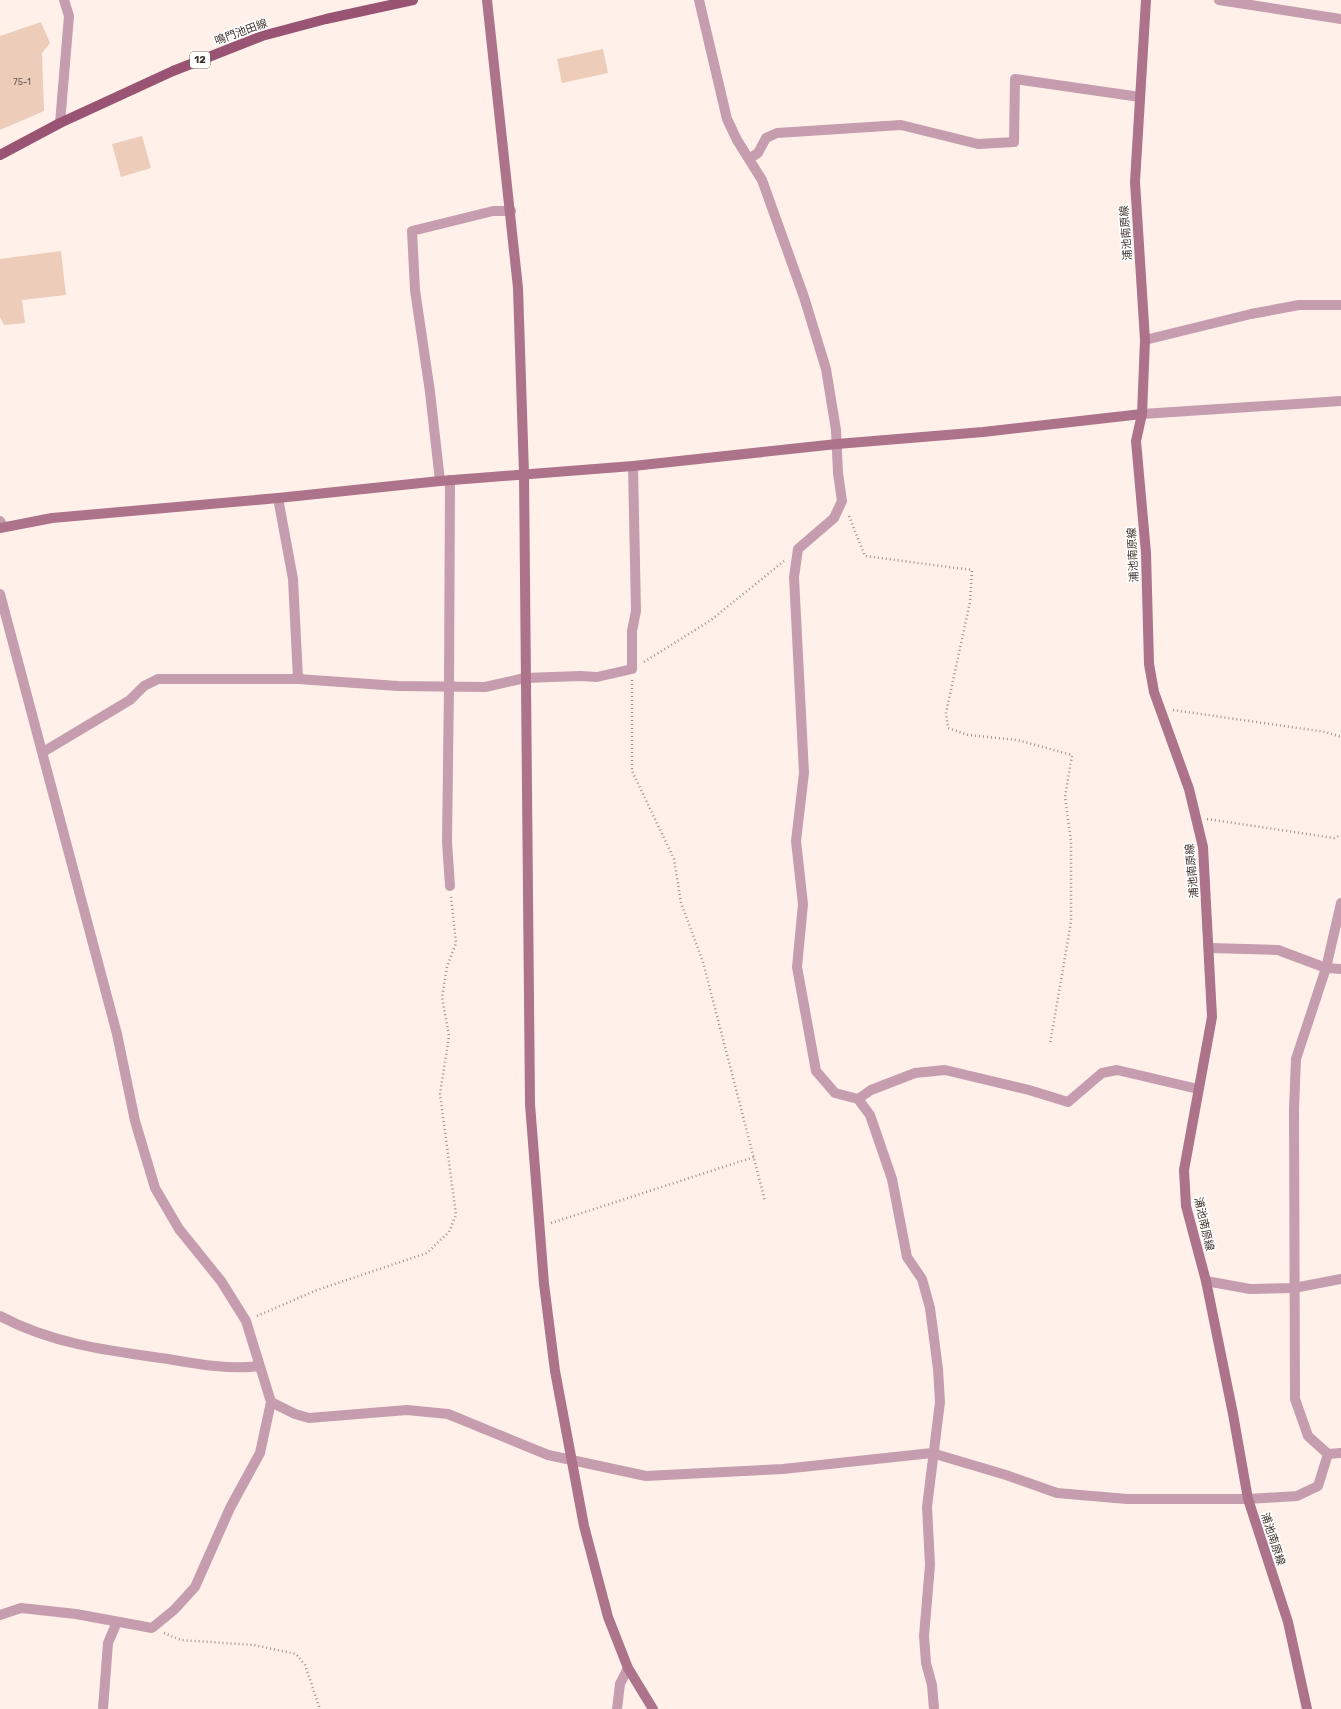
<svg xmlns="http://www.w3.org/2000/svg" width="1341" height="1709" viewBox="0 0 1341 1709" font-family="Rubik,'Noto Sans JP',sans-serif">
  <style>
    .building { fill: #edccba }
    .lines { fill: none; stroke-linecap: round; stroke-linejoin: round }
    .path { stroke: #9f928b; stroke-width: 2.5; stroke-dasharray: 1 3; stroke-linecap: butt }
    .street { stroke: #c69dae; stroke-width: 10 }
    .secondary { stroke: #ad738b; stroke-width: 10 }
    .primary { stroke: #995473; stroke-width: 10 }
    .labels { text-anchor: middle; dominant-baseline: central; stroke-width: 3.5; stroke-linejoin: round; paint-order: stroke }
    .number-label { font-size: 9px; fill: #6a584f }
    .shield { fill: #fff; stroke: #78706b; stroke-width: 1 }
    .shield-label { font-size: 10px; font-weight: bold; fill: #3e322b }
    .street-label { font-size: 11px; fill: #3e322b; stroke: #fff }
  </style>
  <rect width="100%" height="100%" fill="#fff1ea"/>
  <g class="building">
    <polygon points="41,22 50,43 42,53 44,111 0,130 0,36"/>
    <polygon points="603,49 608,73 562,83 557,59"/>
    <polygon points="142,136 151,168 121,177 112,144"/>
    <polygon points="61,251 66,295 22,300 25,323 4,325 0,317 0,259"/>
  </g>
  <g class="lines">
    <g class="path">
      <polyline points="849,516 865,556 972,570 970,602 946,713 948,728 968,735 1017,740 1072,755 1065,797 1071,841 1071,922 1050,1044"/>
      <polyline points="644,662 711,620 784,561"/>
      <polyline points="632,680 632,771 674,859 681,903 703,962 765,1201"/>
      <polyline points="1173,710 1326,732 1341,737"/>
      <polyline points="1207,819 1334,838 1341,835"/>
      <polyline points="551,1223 754,1157"/>
      <polyline points="257,1316 317,1290 427,1253 449,1232 456,1215 440,1094 449,1036 442,997 447,967 456,943 451,897"/>
      <polyline points="164,1633 181,1640 254,1645 296,1654 305,1665 320,1709"/>
    </g>
    <g class="street">
      <polyline points="699,0 727,119 737,140 762,180 804,297 826,369 836,430 838,473 842,501 834,518 798,549 794,577 804,773 796,841 803,904 797,967 816,1071 835,1093 858,1099 870,1115 892,1179 907,1257 922,1279 930,1308 938,1369 940,1402 927,1507 930,1565 924,1636 926,1663 932,1685 934,1709"/>
      <polyline points="1219,0 1341,19"/>
      <polyline points="60,123 69,16 64,0"/>
      <polyline points="750,158 758,153 766,138 777,133 901,125 978,144 1014,142 1015,79 1140,97"/>
      <polyline points="1145,340 1251,314 1299,305 1341,305"/>
      <polyline points="1142,414 1341,401"/>
      <polyline points="450,480 449,687 447,842 450,886"/>
      <polyline points="440,481 430,392 415,290 412,231 493,211 511,211"/>
      <polyline points="278,498 293,579 298,679"/>
      <polyline points="0,521 3,526"/>
      <polyline points="0,594 117,1034 135,1121 155,1188 179,1229 221,1281 246,1321 271,1402 260,1453 230,1508 195,1587 174,1610 152,1628 76,1614 21,1608 0,1615"/>
      <polyline points="43,752 130,700 144,686 158,679 298,679 398,686 485,687 525,678 580,676 597,677 632,669 632,631 636,611 633,466"/>
      <polyline points="1341,903 1326,968 1296,1059 1294,1109 1295,1399 1308,1436 1328,1454 1341,1453"/>
      <polyline points="1210,948 1278,950 1326,968 1341,969"/>
      <polyline points="858,1099 871,1090 915,1073 945,1070 1029,1090 1068,1102 1102,1073 1117,1070 1198,1089"/>
      <polyline points="1206,1281 1250,1289 1294,1288 1341,1279"/>
      <path d="M0,1316C52,1344 110,1351 168,1359C197,1364 229,1370 259,1366"/>
      <polyline points="271,1402 295,1414 309,1418 407,1410 448,1414 548,1455 646,1476 783,1469 932,1453 1006,1475 1057,1493 1127,1499 1248,1499 1297,1496 1318,1486 1328,1454"/>
      <polyline points="103,1709 108,1643 117,1622"/>
      <polyline points="617,1709 620,1684 628,1668"/>
    </g>
    <g class="secondary">
      <polyline points="487,0 518,288 524,474 530,1104 544,1284 555,1371 584,1526 608,1617 628,1668 653,1709"/>
      <polyline points="1146,0 1135,182 1145,340 1142,414 1136,441 1146,553 1149,664 1154,692 1189,789 1203,847 1212,1017 1184,1170 1186,1206 1206,1281 1233,1414 1248,1499 1288,1622 1307,1709"/>
      <polyline points="0,528 52,518 278,498 440,481 633,466 837,444 983,432 1142,414"/>
    </g>
    <polyline class="primary" points="0,155 60,123 173,71 262,36 326,19 413,0"/>
  </g>
  <g class="labels">
    <g class="number-label">
      <text x="22" y="82">75-1</text>
    </g>
    <rect class="shield" x="190" y="52" width="20" height="16" rx="3"/>
    <g class="shield-label">
      <text x="200" y="60">12</text>
    </g>
    <g class="street-label">
      <text transform="translate(241 32) rotate(-20)">鳴門池田線</text>
      <text transform="translate(1126 233) rotate(-94)">浦池南原線</text>
      <text transform="translate(1133 555) rotate(-93)">浦池南原線</text>
      <text transform="translate(1192 871) rotate(-95)">浦池南原線</text>
      <text transform="translate(1204 1224) rotate(77)">浦池南原線</text>
      <text transform="translate(1273 1539) rotate(72)">浦池南原線</text>
    </g>
  </g>
</svg>
